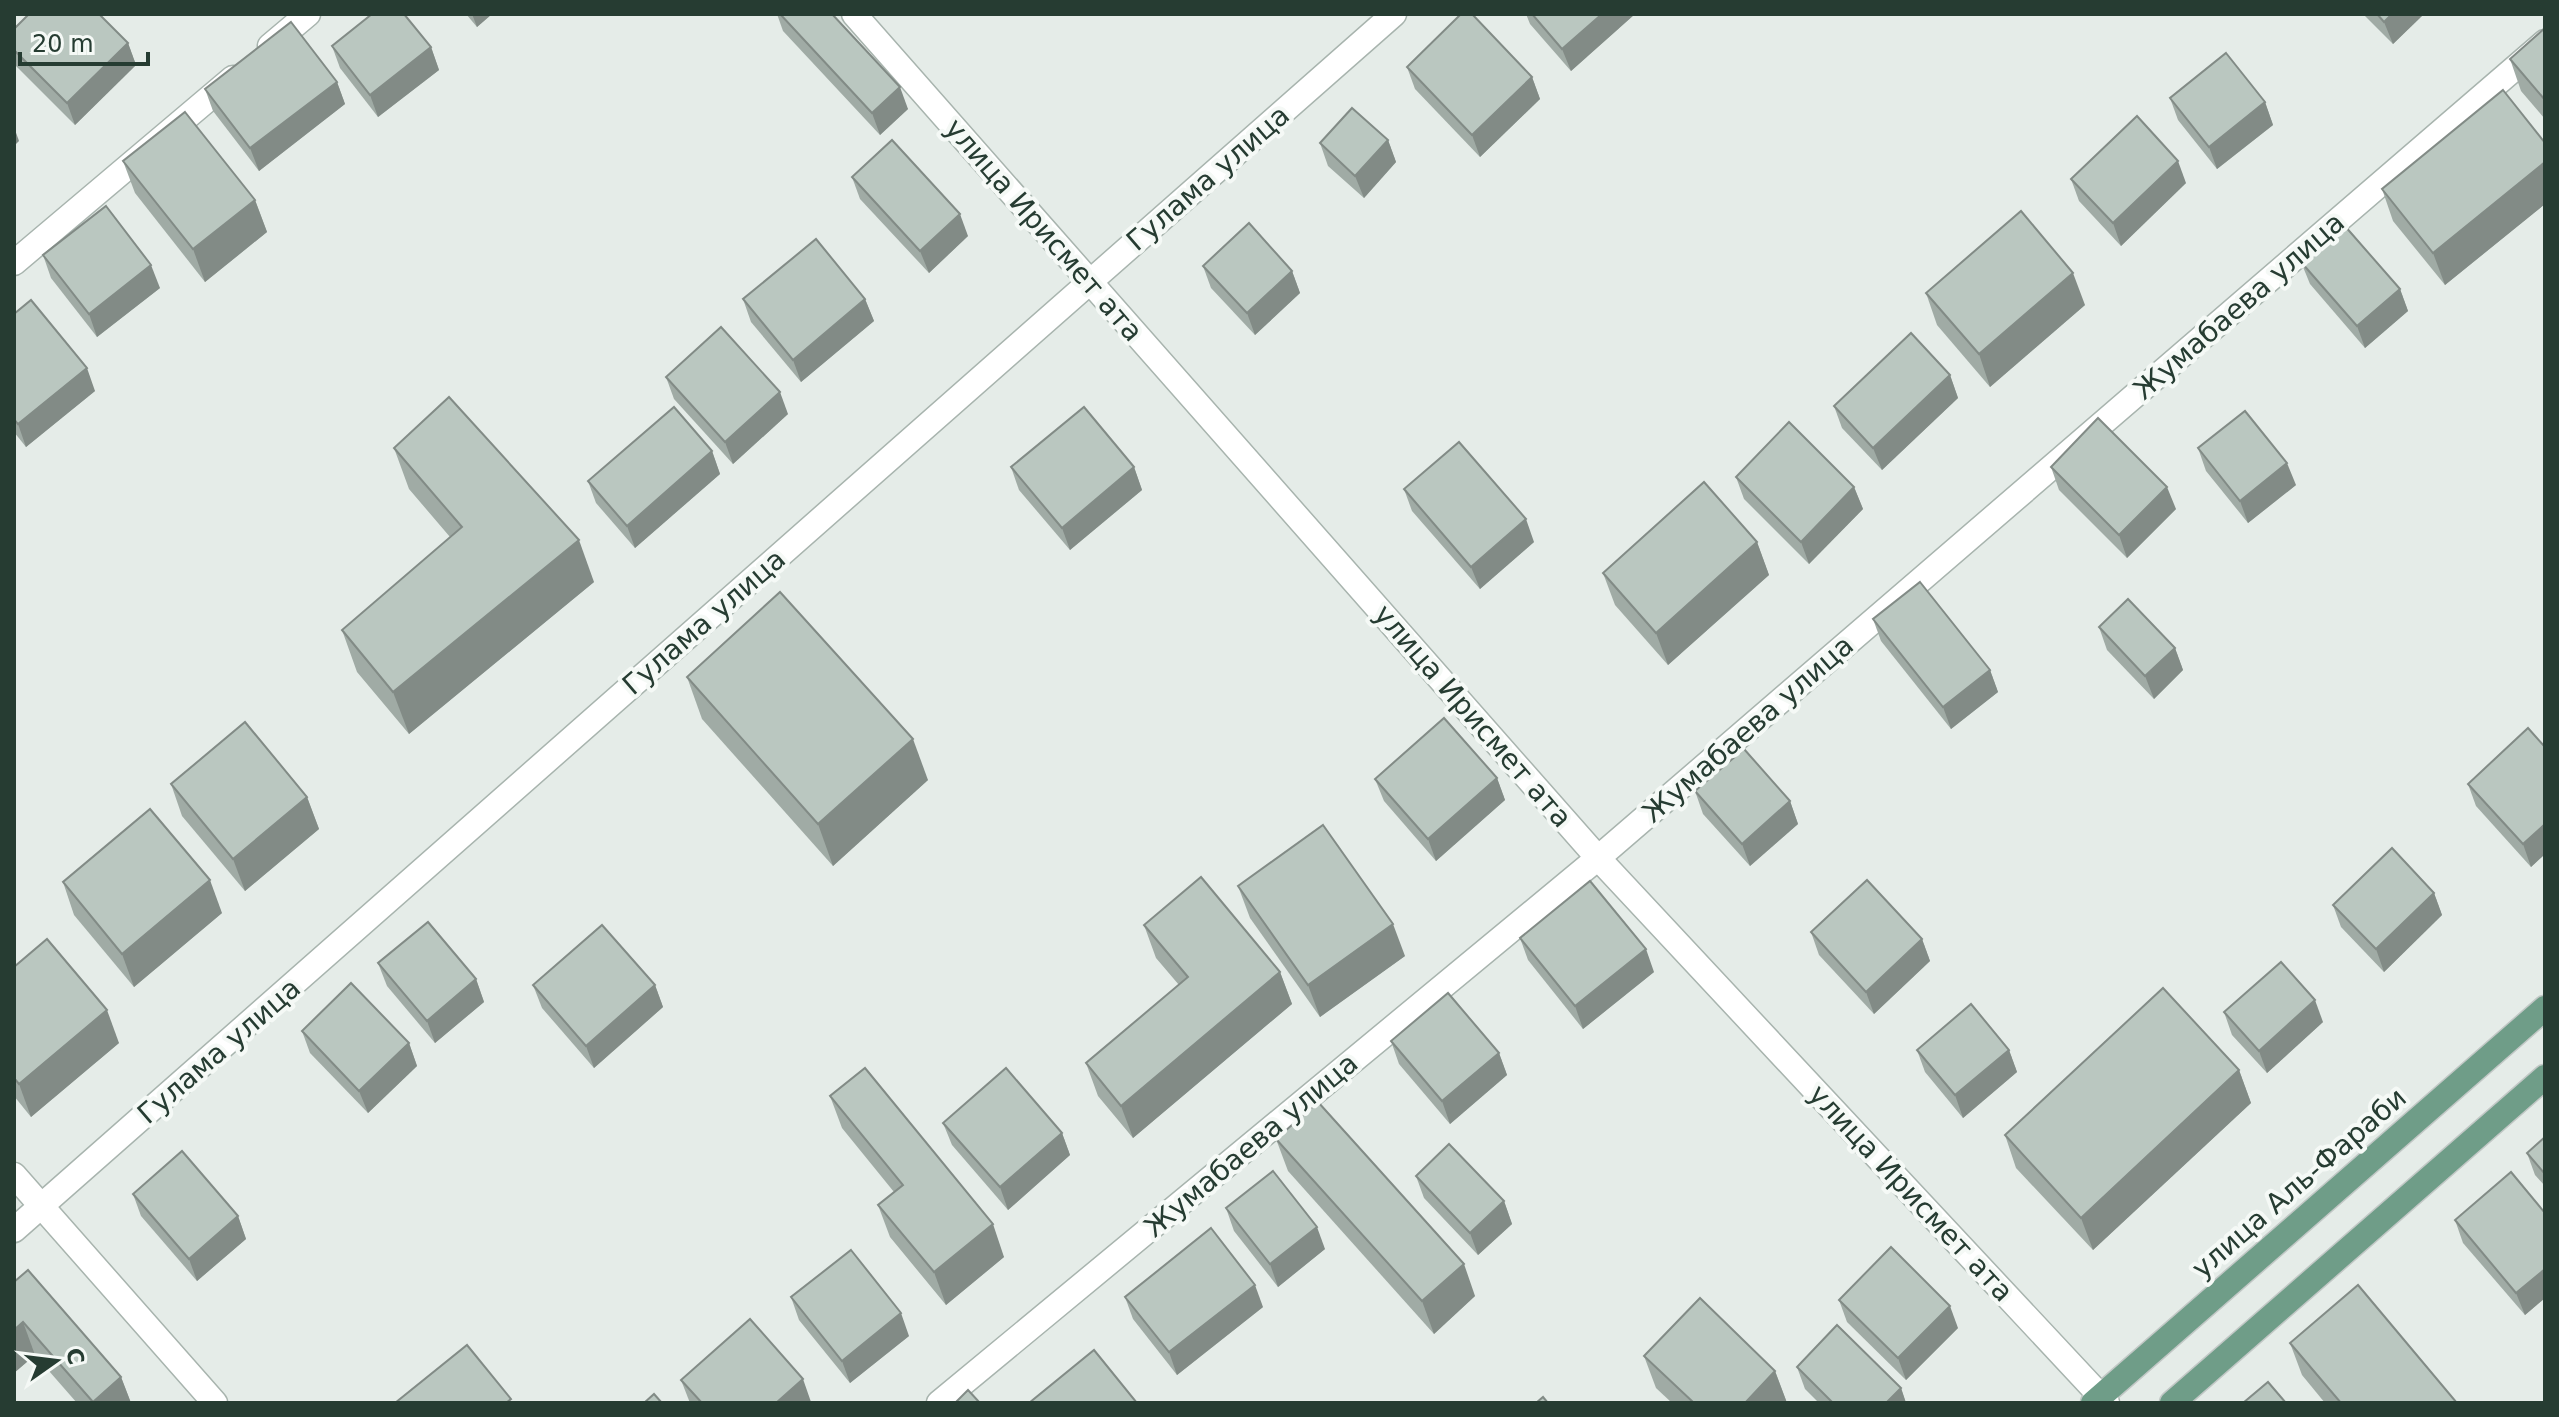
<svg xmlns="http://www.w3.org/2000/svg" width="2559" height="1417" viewBox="0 0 2559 1417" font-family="'DejaVu Sans',sans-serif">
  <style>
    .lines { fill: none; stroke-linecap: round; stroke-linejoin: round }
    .minor-casing { stroke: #a8b4ae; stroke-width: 27 }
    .primary-casing { stroke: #c2c8c6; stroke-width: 27 }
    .minor { stroke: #fff; stroke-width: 24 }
    .primary { stroke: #6f9d88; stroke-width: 24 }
    .wall { fill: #a0aba5 }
    .shaded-wall { fill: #828b86 }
    .building { fill: #bac7c0; stroke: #828b86; stroke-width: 2 }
    .labels { text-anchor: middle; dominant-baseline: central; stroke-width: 8; stroke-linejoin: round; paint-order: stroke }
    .street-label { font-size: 28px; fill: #263c32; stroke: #f5f9f6 }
  </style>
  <rect width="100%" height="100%" fill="#e5ece8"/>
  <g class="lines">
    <g class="minor-casing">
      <g id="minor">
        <polyline points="854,14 1598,858 2107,1403"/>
        <polyline points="270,46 308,14"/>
        <polyline points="14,263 233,78"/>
        <polyline points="14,1175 215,1403"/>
        <polyline points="14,1230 1394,14"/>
        <polyline points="939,1403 1598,858 2545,42"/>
      </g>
    </g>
    <g class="primary-casing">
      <g id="primary">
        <polyline points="2093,1403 2545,1008"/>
        <polyline points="2172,1403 2545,1077"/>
      </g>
    </g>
    <use href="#minor" class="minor"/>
    <use href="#primary" class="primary"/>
  </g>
  <g class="wall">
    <polygon points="466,14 492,14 477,27"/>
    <polygon points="777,14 832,14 908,109 880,135 783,31"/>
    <polygon points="1526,14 1635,14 1571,71 1530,24"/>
    <polygon points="2363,14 2424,14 2393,44"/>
    <polygon points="2545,28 2545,119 2521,91 2510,59"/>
    <polygon points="14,29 128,43 136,65 75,125 14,64"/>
    <polygon points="332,46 431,47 439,70 378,117 340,68"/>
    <polygon points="1407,67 1532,77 1540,99 1480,157 1415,89"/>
    <polygon points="337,82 345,104 259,171 213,111 205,89"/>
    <polygon points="2170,98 2265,102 2273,125 2217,169 2178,120"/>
    <polygon points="1388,140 1396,162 1364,198 1328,166 1320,143"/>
    <polygon points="2545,143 2545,204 2445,285 2393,221 2382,189"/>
    <polygon points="123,161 255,200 267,232 205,282 135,193"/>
    <polygon points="852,177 968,236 929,273 860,199"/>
    <polygon points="2071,179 2186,183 2121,246 2079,201"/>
    <polygon points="43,255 160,288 97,337 51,278"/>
    <polygon points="2301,262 2400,289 2408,311 2365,348 2310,284"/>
    <polygon points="1203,266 1292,271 1300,293 1255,335 1211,288"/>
    <polygon points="1926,293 2085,305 1990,387 1937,325"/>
    <polygon points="743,299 865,299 874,321 801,382 751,322"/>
    <polygon points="14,314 95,391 26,447 14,432"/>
    <polygon points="1950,375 1958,398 1882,470 1842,428 1834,406"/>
    <polygon points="666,377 788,414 733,464 674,399"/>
    <polygon points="394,448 594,582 409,734 357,672 342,630 450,537 409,489"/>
    <polygon points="2198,448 2296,485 2248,523 2206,471"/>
    <polygon points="712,451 720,474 635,548 596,503 588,481"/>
    <polygon points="1011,467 1134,467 1142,490 1070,550 1019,490"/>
    <polygon points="2051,467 2176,509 2127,558 2059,490"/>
    <polygon points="1736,477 1854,487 1863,509 1809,564 1744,499"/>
    <polygon points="1404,489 1534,542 1480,589 1412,511"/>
    <polygon points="1757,542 1769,575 1668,665 1615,605 1603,573"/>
    <polygon points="1873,619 1990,670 1998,692 1951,729 1881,641"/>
    <polygon points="2099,627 2175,648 2183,670 2154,699 2107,650"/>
    <polygon points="687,677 928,780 833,866 702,719"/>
    <polygon points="2545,747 2545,854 2531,867 2476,806 2468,784"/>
    <polygon points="1497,778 1505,800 1436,861 1384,801 1375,779"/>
    <polygon points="171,784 307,797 319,829 245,891 182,816"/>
    <polygon points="1695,791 1790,801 1798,824 1750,866 1703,814"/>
    <polygon points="63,882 222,913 134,987 74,915"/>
    <polygon points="1238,886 1405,956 1320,1017 1250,918"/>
    <polygon points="2434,893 2442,915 2384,972 2341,927 2333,905"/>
    <polygon points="1144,925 1280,972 1292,1004 1133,1138 1098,1096 1086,1063 1179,985 1156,958"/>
    <polygon points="1811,932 1922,939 1930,961 1874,1014 1819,955"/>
    <polygon points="1520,938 1654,972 1583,1029 1528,960"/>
    <polygon points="378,963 476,979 484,1002 435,1043 387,986"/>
    <polygon points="14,967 119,1043 31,1117 14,1096"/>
    <polygon points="533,985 655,985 663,1007 594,1068 542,1008"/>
    <polygon points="2224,1012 2323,1022 2267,1073 2232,1035"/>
    <polygon points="302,1031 409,1043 417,1066 368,1113 310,1053"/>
    <polygon points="1391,1041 1499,1053 1507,1075 1450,1124 1399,1064"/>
    <polygon points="1917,1050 2009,1050 2017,1072 1963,1118 1925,1072"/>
    <polygon points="2239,1070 2251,1103 2093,1250 2016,1168 2005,1135"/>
    <polygon points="830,1096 1004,1257 946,1305 890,1237 878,1205 894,1192 842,1128"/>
    <polygon points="943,1123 1062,1133 1070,1155 1008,1210 952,1145"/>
    <polygon points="2545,1137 2545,1186 2535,1175 2527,1153"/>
    <polygon points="1276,1139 1475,1296 1434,1334 1288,1171"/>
    <polygon points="1416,1176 1504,1201 1512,1224 1478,1255 1424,1198"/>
    <polygon points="133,1194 238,1216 246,1239 197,1281 141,1216"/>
    <polygon points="1226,1208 1325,1249 1278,1287 1234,1231"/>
    <polygon points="2545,1213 2545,1298 2525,1315 2463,1243 2455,1220"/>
    <polygon points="14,1282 121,1377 131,1403 77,1403 35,1355 14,1373"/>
    <polygon points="791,1297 909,1336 850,1383 799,1320"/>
    <polygon points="1125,1297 1263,1307 1177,1375 1133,1319"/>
    <polygon points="1839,1300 1958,1328 1906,1380 1847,1322"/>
    <polygon points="2290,1343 2457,1403 2325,1403 2302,1375"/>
    <polygon points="1644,1356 1775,1371 1787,1403 1672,1403 1656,1388"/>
    <polygon points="1797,1367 1901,1388 1906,1403 1819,1403 1805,1389"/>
    <polygon points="681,1380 811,1402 809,1403 690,1403"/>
  </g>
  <g class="shaded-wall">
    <polygon points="472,14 492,14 477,27"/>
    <polygon points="1602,14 1635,14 1571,71 1562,49"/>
    <polygon points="2392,14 2424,14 2393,44 2384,22"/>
    <polygon points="128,43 136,65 75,125 67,103"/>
    <polygon points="431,47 439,70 378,117 370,95"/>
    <polygon points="1532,77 1540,99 1480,157 1472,135"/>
    <polygon points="337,82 345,104 259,171 250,148"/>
    <polygon points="900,87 908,109 880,135 872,113"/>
    <polygon points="2265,102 2273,125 2217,169 2209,147"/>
    <polygon points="14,127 19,141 14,146"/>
    <polygon points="1388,140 1396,162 1364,198 1355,176"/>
    <polygon points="2178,161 2186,183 2121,246 2113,223"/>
    <polygon points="2545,162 2545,204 2445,285 2433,253"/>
    <polygon points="255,200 267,232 205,282 193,249"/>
    <polygon points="960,214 968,236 929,273 920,251"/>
    <polygon points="151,265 160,288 97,337 89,314"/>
    <polygon points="1292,271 1300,293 1255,335 1247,313"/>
    <polygon points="2073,273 2085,305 1990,387 1979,354"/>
    <polygon points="2400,289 2408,311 2365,348 2357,326"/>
    <polygon points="865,299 874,321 801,382 793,360"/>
    <polygon points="87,368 95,391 26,447 18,424"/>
    <polygon points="1950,375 1958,398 1882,470 1873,448"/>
    <polygon points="780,392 788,414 733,464 725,442"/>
    <polygon points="712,451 720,474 635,548 627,526"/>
    <polygon points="2287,463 2296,485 2248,523 2240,501"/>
    <polygon points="1134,467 1142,490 1070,550 1062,528"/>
    <polygon points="1854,487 1863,509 1809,564 1801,542"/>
    <polygon points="2167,487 2176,509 2127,558 2119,535"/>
    <polygon points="1526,519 1534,542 1480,589 1471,567"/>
    <polygon points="579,540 594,582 409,734 393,692"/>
    <polygon points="1757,542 1769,575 1668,665 1656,633"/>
    <polygon points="2175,648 2183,670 2154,699 2145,676"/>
    <polygon points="1990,670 1998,692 1951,729 1943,707"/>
    <polygon points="913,739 928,780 833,866 818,824"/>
    <polygon points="1497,778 1505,800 1436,861 1428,839"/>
    <polygon points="307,797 319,829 245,891 233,859"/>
    <polygon points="1790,801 1798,824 1750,866 1742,844"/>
    <polygon points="2545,824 2545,854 2531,867 2523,844"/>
    <polygon points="210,880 222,913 134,987 122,954"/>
    <polygon points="2434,893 2442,915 2384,972 2376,949"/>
    <polygon points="1393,924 1405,956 1320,1017 1308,985"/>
    <polygon points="1922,939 1930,961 1874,1014 1866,992"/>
    <polygon points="1646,949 1654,972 1583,1029 1575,1006"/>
    <polygon points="1280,972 1292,1004 1133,1138 1121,1106"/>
    <polygon points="476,979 484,1002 435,1043 427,1021"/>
    <polygon points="655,985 663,1007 594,1068 586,1046"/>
    <polygon points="2315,1000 2323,1022 2267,1073 2259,1051"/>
    <polygon points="107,1010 119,1043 31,1117 19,1084"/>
    <polygon points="409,1043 417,1066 368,1113 359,1091"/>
    <polygon points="2009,1050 2017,1072 1963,1118 1955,1095"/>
    <polygon points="1499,1053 1507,1075 1450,1124 1442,1101"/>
    <polygon points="2239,1070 2251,1103 2093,1250 2081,1218"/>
    <polygon points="1062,1133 1070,1155 1008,1210 1000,1187"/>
    <polygon points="1504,1201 1512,1224 1478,1255 1470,1233"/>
    <polygon points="238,1216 246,1239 197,1281 189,1259"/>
    <polygon points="993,1224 1004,1257 946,1305 934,1272"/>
    <polygon points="1317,1227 1325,1249 1278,1287 1270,1264"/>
    <polygon points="1464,1264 1475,1296 1434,1334 1422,1301"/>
    <polygon points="2545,1269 2545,1298 2525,1315 2516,1293"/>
    <polygon points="1255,1285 1263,1307 1177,1375 1169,1352"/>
    <polygon points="1950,1306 1958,1328 1906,1380 1898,1358"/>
    <polygon points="901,1313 909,1336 850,1383 842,1361"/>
    <polygon points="23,1322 35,1355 14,1373 14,1330"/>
    <polygon points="1775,1371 1787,1403 1745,1403"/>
    <polygon points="121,1377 131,1403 93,1403 93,1402"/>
    <polygon points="803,1379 811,1402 809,1403 776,1403"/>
    <polygon points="1901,1388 1906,1403 1886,1403"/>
  </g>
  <g class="building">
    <polygon points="29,14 99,14 128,43 67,103 14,50 14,29"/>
    <polygon points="372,14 404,14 431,47 370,95 332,46"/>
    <polygon points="780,14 832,14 900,87 872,113"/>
    <polygon points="1461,14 1472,14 1532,77 1472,135 1407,67"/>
    <polygon points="1532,14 1602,14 1562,49"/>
    <polygon points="2377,14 2392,14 2384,22"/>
    <polygon points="291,22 337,82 250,148 205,89"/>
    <polygon points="2545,28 2545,100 2510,59"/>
    <polygon points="2226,53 2265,102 2209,147 2170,98"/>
    <polygon points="2503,90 2545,143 2545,162 2433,253 2382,189"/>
    <polygon points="1352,108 1388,140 1355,176 1320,143"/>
    <polygon points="185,112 255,200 193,249 123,161"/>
    <polygon points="2137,116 2178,161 2113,223 2071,179"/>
    <polygon points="892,140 960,214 920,251 852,177"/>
    <polygon points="106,206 151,265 89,314 43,255"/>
    <polygon points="2021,211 2073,273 1979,354 1926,293"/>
    <polygon points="1249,223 1292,271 1247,313 1203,266"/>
    <polygon points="2344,225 2400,289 2357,326 2301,262"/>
    <polygon points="816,239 865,299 793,360 743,299"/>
    <polygon points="31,300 87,368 18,424 14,419 14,314"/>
    <polygon points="721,327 780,392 725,442 666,377"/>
    <polygon points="1911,333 1950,375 1873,448 1834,406"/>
    <polygon points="449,397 579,540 393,692 342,630 462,527 394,448"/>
    <polygon points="674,407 712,451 627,526 588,481"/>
    <polygon points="1084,407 1134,467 1062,528 1011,467"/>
    <polygon points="2245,411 2287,463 2240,501 2198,448"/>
    <polygon points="2098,418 2167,487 2119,535 2051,467"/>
    <polygon points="1789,422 1854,487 1801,542 1736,477"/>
    <polygon points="1459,442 1526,519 1471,567 1404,489"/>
    <polygon points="1704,482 1757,542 1656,633 1603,573"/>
    <polygon points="1920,582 1990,670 1943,707 1873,619"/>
    <polygon points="780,592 913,739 818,824 687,677"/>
    <polygon points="2128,599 2175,648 2145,676 2099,627"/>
    <polygon points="1444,718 1497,778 1428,839 1375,779"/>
    <polygon points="245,722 307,797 233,859 171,784"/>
    <polygon points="2528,728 2545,747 2545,824 2523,844 2468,784"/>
    <polygon points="1744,749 1790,801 1742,844 1695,791"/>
    <polygon points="150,809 210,880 122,954 63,882"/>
    <polygon points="1323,825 1393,924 1308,985 1238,886"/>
    <polygon points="2392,848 2434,893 2376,949 2333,905"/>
    <polygon points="1201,877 1280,972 1121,1106 1086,1063 1188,977 1144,925"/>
    <polygon points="1867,880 1922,939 1866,992 1811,932"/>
    <polygon points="1590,881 1646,949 1575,1006 1520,938"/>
    <polygon points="428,922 476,979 427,1021 378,963"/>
    <polygon points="602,925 655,985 586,1046 533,985"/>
    <polygon points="47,939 107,1010 19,1084 14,1078 14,967"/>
    <polygon points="2281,962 2315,1000 2259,1051 2224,1012"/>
    <polygon points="351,983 409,1043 359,1091 302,1031"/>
    <polygon points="2163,988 2239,1070 2081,1218 2005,1135"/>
    <polygon points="1448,993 1499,1053 1442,1101 1391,1041"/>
    <polygon points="1971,1004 2009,1050 1955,1095 1917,1050"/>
    <polygon points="865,1068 993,1224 934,1272 878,1205 903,1185 830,1096"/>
    <polygon points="1006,1068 1062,1133 1000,1187 943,1123"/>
    <polygon points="1318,1102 1464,1264 1422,1301 1276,1139"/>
    <polygon points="2545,1137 2545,1174 2527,1153"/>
    <polygon points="1449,1144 1504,1201 1470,1233 1416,1176"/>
    <polygon points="182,1151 238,1216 189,1259 133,1194"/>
    <polygon points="1273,1171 1317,1227 1270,1264 1226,1208"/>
    <polygon points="2511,1172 2545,1213 2545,1269 2516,1293 2455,1220"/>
    <polygon points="1211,1228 1255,1285 1169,1352 1125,1297"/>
    <polygon points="1891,1247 1950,1306 1898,1358 1839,1300"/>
    <polygon points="851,1250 901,1313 842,1361 791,1297"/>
    <polygon points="28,1270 121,1377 93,1402 23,1322 14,1330 14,1282"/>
    <polygon points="2358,1285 2457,1403 2341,1403 2290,1343"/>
    <polygon points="1700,1298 1775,1371 1745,1403 1694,1403 1644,1356"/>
    <polygon points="750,1319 803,1379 776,1403 702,1403 681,1380"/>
    <polygon points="1837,1325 1901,1388 1886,1403 1833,1403 1797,1367"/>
    <polygon points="467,1345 511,1399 506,1403 395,1403"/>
    <polygon points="1094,1350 1137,1403 1029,1403"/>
    <polygon points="2268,1382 2286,1403 2243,1403"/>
    <polygon points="968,1390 980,1403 955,1403"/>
    <polygon points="654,1394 662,1403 644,1403"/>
    <polygon points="1543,1397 1548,1403 1536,1403"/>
  </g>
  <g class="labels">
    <g class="street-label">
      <text transform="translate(1208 178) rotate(-41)">Гулама улица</text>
      <text transform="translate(1044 230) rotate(49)">улица Ирисмет ата</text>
      <text transform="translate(2239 306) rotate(-41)">Жумабаева улица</text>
      <text transform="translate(704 622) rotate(-41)">Гулама улица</text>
      <text transform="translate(1473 716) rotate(49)">улица Ирисмет ата</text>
      <text transform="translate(1748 729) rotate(-41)">Жумабаева улица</text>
      <text transform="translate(219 1051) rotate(-41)">Гулама улица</text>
      <text transform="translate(1251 1145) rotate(-40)">Жумабаева улица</text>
      <text transform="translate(2299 1183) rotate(-41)">улица Аль-Фараби</text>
      <text transform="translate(1911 1193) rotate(47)">улица Ирисмет ата</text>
    </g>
  </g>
  <rect width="2559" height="1417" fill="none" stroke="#263c32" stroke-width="32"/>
  <g transform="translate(56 1361) rotate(76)" stroke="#f5f9f6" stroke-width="6" paint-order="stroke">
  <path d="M0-6L14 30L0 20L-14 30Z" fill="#263c32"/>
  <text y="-12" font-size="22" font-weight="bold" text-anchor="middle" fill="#263c32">С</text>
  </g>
  <path d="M20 52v12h128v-12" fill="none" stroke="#263c32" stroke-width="4"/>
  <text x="32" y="52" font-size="24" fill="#263c32" stroke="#f5f9f6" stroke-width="6" paint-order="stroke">20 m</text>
</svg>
